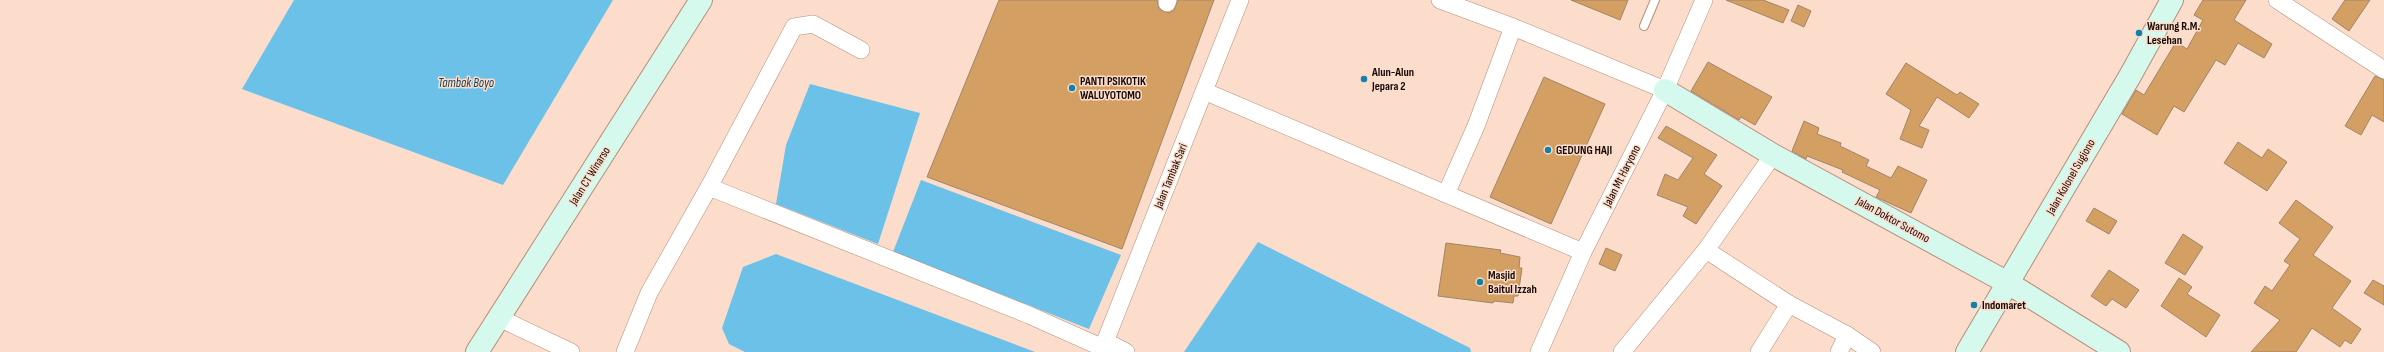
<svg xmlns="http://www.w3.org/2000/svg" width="2384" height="352" viewBox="0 0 2384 352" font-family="'Sofia Sans Condensed',sans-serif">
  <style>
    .water { fill: #6cc1e8 }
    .building { fill: #d39f63; stroke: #a08568 }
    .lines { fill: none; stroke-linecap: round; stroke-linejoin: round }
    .lane-casing { stroke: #b48f7b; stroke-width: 10 }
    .street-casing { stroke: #b48f7b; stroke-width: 18 }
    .secondary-casing { stroke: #b48f7b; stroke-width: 24 }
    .lane { stroke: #fff; stroke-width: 8 }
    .street { stroke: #fff; stroke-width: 17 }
    .secondary { stroke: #d6f9ed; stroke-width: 22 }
    .poi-dot { fill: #1081a8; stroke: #fcdccb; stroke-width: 1.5 }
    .labels { text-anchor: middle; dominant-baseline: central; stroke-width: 3; stroke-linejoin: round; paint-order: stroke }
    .poi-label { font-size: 12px; font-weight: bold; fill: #150803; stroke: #fcdccb; text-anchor: start }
    .street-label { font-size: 12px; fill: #150803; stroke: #fcdccb }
    .water-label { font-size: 13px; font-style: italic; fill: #1d4353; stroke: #fcdccb }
  </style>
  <rect width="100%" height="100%" fill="#fcdccb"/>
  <g class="water">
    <polygon points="294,0 613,0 503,185 242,89"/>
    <polygon points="810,84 920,113 878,244 776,204 786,145"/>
    <polygon points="921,180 1121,255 1089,329 893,252"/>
    <polygon points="1258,242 1470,348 1471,352 1184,352"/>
    <polygon points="776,254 1035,352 745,352 729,344 722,328 743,267"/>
  </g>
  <g class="building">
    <polygon points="999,0 1157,0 1159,9 1169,13 1174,10 1178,0 1214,0 1122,249 927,177"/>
    <polygon points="1571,0 1628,0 1620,20"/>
    <polygon points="1726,0 1763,0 1789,10 1783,23"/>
    <polygon points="2203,0 2246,0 2234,20 2272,44 2264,58 2238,43 2225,65 2216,60 2184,112 2174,106 2157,135 2122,114 2136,90 2144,95 2176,42 2187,49 2203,20 2194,15"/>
    <polygon points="2345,0 2370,0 2349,31 2332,19"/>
    <polygon points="1798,5 1811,11 1804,27 1791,21"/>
    <polygon points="1708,62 1772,97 1755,125 1741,117 1739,120 1691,91"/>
    <polygon points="1906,63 1957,95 1960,92 1979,104 1969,118 1937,97 1919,126 1929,130 1922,148 1900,139 1911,110 1886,94"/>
    <polygon points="2375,76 2384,80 2384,122 2372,115 2361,135 2345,126"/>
    <polygon points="1544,77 1605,104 1551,224 1490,197"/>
    <polygon points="1804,121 1819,128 1817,134 1841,143 1840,146 1869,160 1866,166 1891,178 1898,166 1927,180 1911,213 1876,197 1880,190 1842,172 1843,170 1807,156 1806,159 1792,151"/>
    <polygon points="1666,126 1717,155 1704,174 1722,186 1696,224 1683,216 1688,207 1657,195 1665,174 1678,180 1693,158 1658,138"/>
    <polygon points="2238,142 2262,158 2268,149 2287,162 2267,191 2224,163"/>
    <polygon points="2296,200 2333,227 2313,255 2351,281 2332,308 2361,329 2351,344 2345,340 2340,347 2312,328 2296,352 2251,352 2280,320 2254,303 2265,286 2272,291 2290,265 2284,261 2300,239 2279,223"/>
    <polygon points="2094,208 2117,221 2109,234 2086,221"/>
    <polygon points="2183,234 2203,247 2185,275 2165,263"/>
    <polygon points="1446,243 1501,250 1500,253 1520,257 1519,268 1522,268 1518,296 1514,296 1513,303 1494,301 1493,303 1438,296"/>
    <polygon points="1606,248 1622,255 1615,271 1599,264"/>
    <polygon points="2109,270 2139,290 2126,308 2112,299 2106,306 2091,296"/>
    <polygon points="2179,278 2192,287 2187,294 2220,315 2206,337 2161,306"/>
    <polygon points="2373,280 2384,286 2384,305 2364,293"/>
  </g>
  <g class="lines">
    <g class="lane-casing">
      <polyline id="lane" points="1644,26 1655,0"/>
    </g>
    <g class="street-casing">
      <g id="street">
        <polyline points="1440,0 1513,27 1665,90"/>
        <polyline points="2277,0 2384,70"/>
        <polyline points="1167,3 1168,0"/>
        <polyline points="1204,91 1446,194 1476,126 1513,27"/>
        <polyline points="709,187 1029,315 1103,348"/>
        <polyline points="1446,194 1583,252"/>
        <polyline points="1706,250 1773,155"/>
        <polyline points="499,318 571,352"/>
        <polyline points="1105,341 1126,352"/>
        <polyline points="625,352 649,293 709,187 794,27 813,24 861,50"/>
        <polyline points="1101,352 1240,0"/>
        <polyline points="1539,352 1583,252 1665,90 1704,0"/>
        <polyline points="1622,352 1706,250 1789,304 1847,335 1872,352"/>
        <polyline points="1759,352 1789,304"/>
        <polyline points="1839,352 1847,335"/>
      </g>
    </g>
    <g class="secondary-casing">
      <g id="secondary">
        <polyline points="1665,90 1773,155 2008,283 2119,352"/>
        <polyline points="477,352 701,0"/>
        <polyline points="1967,352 2130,76 2172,0"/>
      </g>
    </g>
    <use href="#lane" class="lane"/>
    <use href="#street" class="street"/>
    <use href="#secondary" class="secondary"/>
  </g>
  <g class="poi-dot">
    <circle cx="2139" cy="33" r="4"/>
    <circle cx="1364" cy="79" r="4"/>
    <circle cx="1072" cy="88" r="4"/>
    <circle cx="1548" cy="150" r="4"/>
    <circle cx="1480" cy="282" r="4"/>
    <circle cx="1974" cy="305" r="4"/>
  </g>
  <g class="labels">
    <g class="poi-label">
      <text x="2147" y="26">Warung R.M.<tspan x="2147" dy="14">Lesehan</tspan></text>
      <text x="1372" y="72">Alun-Alun<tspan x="1372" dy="14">Jepara 2</tspan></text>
      <text x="1080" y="81">PANTI PSIKOTIK<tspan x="1080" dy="14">WALUYOTOMO</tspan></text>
      <text x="1556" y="150">GEDUNG HAJI</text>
      <text x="1488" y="275">Masjid<tspan x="1488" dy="14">Baitul Izzah</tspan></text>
      <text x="1982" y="305">Indomaret</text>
    </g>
    <g class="street-label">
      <text transform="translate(590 176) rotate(-58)">Jalan CT Winarso</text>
      <text transform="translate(1171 176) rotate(-68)">Jalan Tambak Sari</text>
      <text transform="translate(1622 176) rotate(-63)">Jalan Mt Haryono</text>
      <text transform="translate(2071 177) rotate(-60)">Jalan Kolonel Sugiono</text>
      <text transform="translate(1893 220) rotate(29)">Jalan Doktor Sutomo</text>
    </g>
    <g class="water-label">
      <text x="466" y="83">Tambak Boyo</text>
    </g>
  </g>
</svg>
